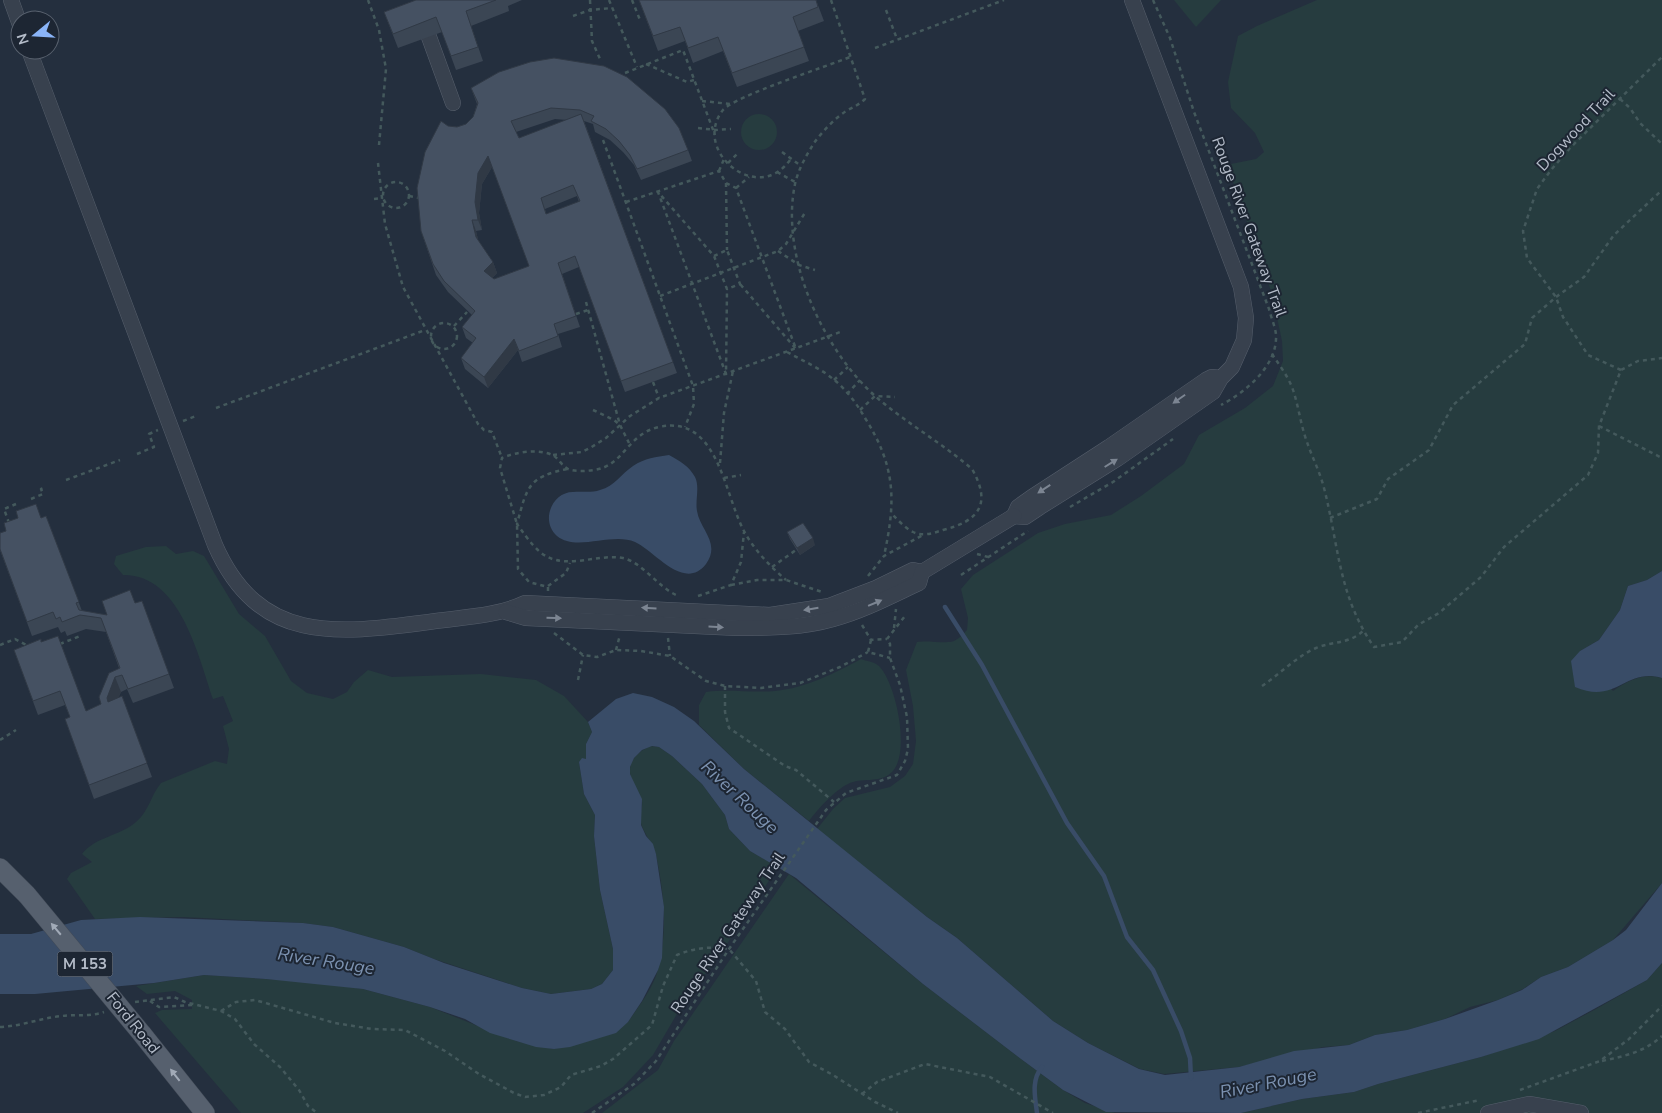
<svg xmlns="http://www.w3.org/2000/svg" width="1662" height="1113" viewBox="0 0 1662 1113" font-family="'Nunito Sans',sans-serif">
  <style>
    .green { fill: #263c3f }
    .water { fill: #394c67 }
    .lines { fill: none; stroke-linecap: round; stroke-linejoin: round }
    .stream { stroke: #394c67; stroke-width: 4.5 }
    .minor-casing { stroke: #565f6c; stroke-width: 16 }
    .major-casing { stroke: #414a57; stroke-width: 20 }
    .path { stroke: #44595c; stroke-width: 2.5; stroke-dasharray: 4 4; stroke-linecap: butt }
    .minor { stroke: #38414e; stroke-width: 15 }
    .major { stroke: #56606e; stroke-width: 19 }
    .major-bridge-casing { stroke: #414a57; stroke-width: 20; stroke-linecap: butt }
    .major-bridge { stroke: #56606e; stroke-width: 19 }
    .wall { fill: #3b4654; fill-rule: evenodd }
    .shaded-wall { fill: #303945 }
    .building { fill: #455162; stroke: #303945; fill-rule: evenodd }
    .oneway { fill: #7c8592 }
    .oneway2 { fill: #a1aab7 }
    .labels { text-anchor: middle; dominant-baseline: central; stroke-width: 4; stroke-linejoin: round; paint-order: stroke }
    .shield { fill: #1d2633; stroke: #878f9c; stroke-width: 1 }
    .shield-label { font-size: 15px; font-weight: bold; fill: #b4bcc9 }
    .street-label { font-size: 16px; fill: #b4bcc9; stroke: #1d2633 }
    .water-label { font-size: 18px; font-style: italic; fill: #7c92b1; stroke: #1d2633 }
  </style>
  <rect width="100%" height="100%" fill="#242f3e"/>
  <g class="green">
    <polygon points="1174,0 1221,0 1196,27"/>
    <path d="M1317,0H1662V571L1647,580L1628,586L1620,610L1599,640L1580,651L1613,691C1629,680 1643,673 1662,678V883L1613,940L1568,967L1541,977L1523,989L1498,1000L1470,1007L1445,1019L1407,1030L1375,1035L1349,1045L1323,1047L1239,1067L1164,1074L1140,1069L1088,1043L1053,1021L957,938L927,917L817,829L833,809L845,798L890,787L905,776L913,764L916,741L913,706L906,670L917,642C927,640 948,644 954,641C959,639 964,633 967,630L968,618L961,589L973,575L1038,533L1065,524L1111,515L1141,496L1184,464L1199,435L1245,408L1273,386L1283,361L1282,341L1272,294L1233,182L1231,164L1256,159L1264,152L1255,133L1231,108L1228,82L1238,36L1257,26Z"/>
    <circle cx="759" cy="132" r="18"/>
    <path d="M166,546L176,554L193,551L204,556L239,614L265,636L291,681L307,693L333,699L347,692L354,682L368,670L392,677L481,674L536,680L564,696L588,722L592,732L586,744V760L579,762L584,794L595,815L594,836L600,890L613,949V970L602,984L591,989L551,994L522,988L434,959L404,947L333,927L303,923L183,917L95,919L67,879L71,873L92,862L82,854C95,837 120,836 136,822C149,811 151,795 161,783L215,761L227,764L229,749L223,726L233,721L223,696L213,699C198,655 180,574 123,575L114,564L116,556L146,547Z"/>
    <path d="M861,659C866,661 875,662 879,666C896,683 911,753 892,772C880,784 861,777 848,784C835,790 817,810 809,821L744,769L699,725V705L706,692C729,689 752,693 775,691C806,688 835,673 861,659Z"/>
    <path d="M651,746L659,747L672,756L702,784L725,815L729,829L750,851L778,867L721,953L681,1007L653,1055L623,1087L583,1113H241L155,1013L162,1010L192,1009V1000L175,991L147,994L136,986L204,975L315,982L363,989L430,1007L516,1041L554,1049L628,1022C639,1006 654,987 658,969C668,932 664,892 656,855C653,842 643,834 640,820C639,814 643,808 642,802C640,791 629,782 630,770C630,758 641,750 651,746Z"/>
    <polygon points="789,874 923,984 1021,1059 1063,1090 1085,1103 1115,1113 602,1113 658,1070 674,1041"/>
    <polygon points="1662,963 1662,1113 1241,1113 1302,1099 1354,1092 1378,1084 1481,1057 1555,1031 1596,1009 1647,980"/>
  </g>
  <g class="water">
    <path d="M669,455C680,461 689,466 695,477C700,487 695,500 697,511C700,530 721,543 706,564C684,592 655,551 635,542C612,532 576,552 557,536C540,521 552,492 573,492C582,491 592,493 600,490C615,486 621,474 633,466C645,458 656,457 669,455Z"/>
    <path d="M1662,571V678C1625,667 1617,705 1575,687L1571,661L1580,651L1599,640L1620,610L1628,586L1647,580Z"/>
    <polygon points="633,693 652,697 674,707 694,721 744,769 927,917 957,938 1053,1021 1088,1043 1139,1069 1165,1075 1239,1067 1294,1051 1349,1045 1375,1035 1407,1030 1445,1019 1498,1000 1522,990 1541,977 1568,967 1613,940 1626,930 1662,883 1662,963 1647,980 1539,1039 1481,1057 1378,1084 1354,1092 1302,1099 1241,1113 1106,1112 1063,1090 1021,1059 923,984 796,878 750,851 729,829 725,815 702,784 672,756 659,747 652,746 642,750 634,758 630,767 630,774 642,799 641,825 646,836 653,844 656,854 664,907 662,958 658,970 642,1001 628,1022 616,1033 570,1047 554,1049 536,1047 490,1033 465,1019 430,1007 363,989 266,979 204,975 154,983 35,994 0,994 0,934 31,934 81,920 140,917 303,923 333,927 404,947 444,963 522,988 551,994 591,989 602,984 613,970 613,949 600,890 594,836 595,815 584,794 579,762 582,758 586,759 586,744 592,732 588,722 616,699"/>
  </g>
  <g class="lines">
    <g class="stream">
      <polyline points="945,607 982,665 1067,823 1104,876 1127,937 1153,970 1181,1031 1190,1058 1191,1078"/>
      <path d="M1037,1113C1035,1097 1031,1080 1042,1067"/>
    </g>
    <g class="minor-casing">
      <g id="minor">
        <polyline points="11,0 20,25"/>
        <polyline points="1132,0 1241,287 1246,318 1244,340 1232,367 1221,378 1213,392 1117,459 1040,507 1025,517 1014,516 1018,507 1032,497 1109,447 1206,380 1212,377 1221,378"/>
        <polyline points="429,37 453,103"/>
        <path d="M29,50L215,545C259,645 337,634 429,622C461,617 495,617 525,603L770,615L829,606L876,588L913,570L922,572"/>
        <path d="M506,612L526,618L737,628C769,628 802,628 833,619C863,611 891,596 919,583L922,572L1014,516"/>
        <polyline points="1488,1113 1529,1104 1581,1113"/>
      </g>
    </g>
    <g class="major-casing">
      <g id="major">
        <polyline points="0,868 27,895"/>
        <polyline points="142,1034 205,1113"/>
      </g>
    </g>
    <g class="path">
      <polyline points="368,0 379,30 386,69 379,145"/>
      <polyline points="590,0 592,41 600,59"/>
      <polyline points="609,0 637,67"/>
      <polyline points="632,0 640,20"/>
      <path d="M831,0L865,99C859,105 853,107 846,111C834,119 822,132 814,143C806,156 798,170 795,184C780,256 822,348 875,396C906,423 942,443 972,469C992,504 979,521 943,530C933,533 923,537 913,532C905,528 898,520 892,514"/>
      <path d="M1153,0L1170,38L1194,112L1269,309C1271,318 1277,330 1276,339C1275,368 1244,393 1221,405"/>
      <polyline points="886,10 897,39"/>
      <polyline points="573,16 590,10 612,8"/>
      <polyline points="875,48 1004,0"/>
      <polyline points="646,64 687,82 694,80"/>
      <polyline points="625,73 683,50 715,135"/>
      <polyline points="1620,99 1630,108 1640,123 1662,144"/>
      <polyline points="702,101 730,104"/>
      <polyline points="698,128 716,130 731,129"/>
      <polyline points="603,140 693,386 694,404 685,427"/>
      <polyline points="782,152 801,166"/>
      <path d="M790,160C757,206 691,150 723,110C735,96 828,66 850,57"/>
      <polyline points="378,163 385,224 403,287 478,424 484,430 492,432 502,458"/>
      <polyline points="728,163 738,153"/>
      <polyline points="719,171 724,159"/>
      <polyline points="777,172 795,182"/>
      <circle cx="396" cy="195" r="13"/>
      <polyline points="726,183 727,250"/>
      <polyline points="736,188 749,177"/>
      <polyline points="409,196 420,198"/>
      <polyline points="374,199 383,198"/>
      <polyline points="626,202 719,171 726,183 736,188 796,349 740,284"/>
      <polyline points="778,251 799,265 815,270"/>
      <polyline points="714,256 727,250 740,284 727,289 714,256 658,192 726,374 727,289"/>
      <polyline points="660,296 778,251 786,244 806,211"/>
      <polyline points="586,302 620,425 629,443"/>
      <polyline points="576,314 588,310"/>
      <circle cx="444" cy="336" r="13"/>
      <polyline points="454,326 467,312"/>
      <path d="M787,352C803,361 820,368 833,379C846,389 857,404 865,418C896,467 896,501 884,556"/>
      <path d="M1272,354C1280,366 1290,379 1294,393C1299,409 1301,426 1307,442C1312,457 1320,472 1324,488C1339,546 1338,595 1374,647L1402,642L1418,625L1439,613L1481,577L1504,547L1588,475L1598,453L1599,426L1621,370L1638,361L1662,358"/>
      <polyline points="1621,370 1588,355 1563,317 1556,297 1527,258 1523,231 1537,189 1551,170 1570,148 1662,57"/>
      <polyline points="834,380 848,367"/>
      <polyline points="653,382 659,398"/>
      <polyline points="847,394 860,380"/>
      <polyline points="216,408 425,330"/>
      <polyline points="593,410 614,420 620,425"/>
      <polyline points="860,410 875,396 895,397"/>
      <polyline points="183,421 196,416"/>
      <polyline points="1599,426 1662,458"/>
      <polyline points="137,454 154,447 149,434 158,430"/>
      <polyline points="553,455 582,452 590,448 606,438 630,416 659,398 843,331"/>
      <polyline points="720,463 724,413 733,371"/>
      <path d="M567,469C528,477 527,487 517,524C541,558 549,566 592,559C602,558 612,556 623,558C643,563 657,586 676,595"/>
      <polyline points="724,478 741,475"/>
      <polyline points="66,480 120,460"/>
      <polyline points="31,499 43,494 41,489 46,487"/>
      <polyline points="1070,507 1113,482 1173,439"/>
      <polyline points="1330,518 1377,499 1388,479 1429,450 1453,405 1525,344 1532,318 1556,297 1584,277 1614,235 1662,190"/>
      <polyline points="9,523 4,509 16,504"/>
      <polyline points="977,554 988,557"/>
      <polyline points="772,567 796,550"/>
      <polyline points="961,575 1028,531"/>
      <polyline points="868,576 884,556 923,535"/>
      <polyline points="731,585 757,580 786,580 822,592"/>
      <polyline points="548,586 566,573 570,563"/>
      <path d="M548,591V587L529,582L518,569L517,524L500,468L502,458C515,452 541,448 554,456C559,459 562,466 568,469C575,472 587,471 594,470C624,466 627,434 659,427C718,414 724,494 744,531C754,550 770,566 786,580"/>
      <polyline points="698,596 731,585 741,562 744,532"/>
      <polyline points="862,625 871,640 887,639"/>
      <polyline points="894,628 896,609"/>
      <polyline points="554,633 583,655 597,657 616,650 641,651 670,656 706,681 725,686 761,688 800,683 840,667 868,652"/>
      <polyline points="668,638 670,656"/>
      <polyline points="871,640 868,652 890,658"/>
      <polyline points="60,644 80,636"/>
      <polyline points="0,645 15,639 28,646"/>
      <polyline points="616,650 620,635"/>
      <polyline points="578,680 583,655"/>
      <polyline points="725,686 725,712 729,728 785,766 796,770 834,802"/>
      <path d="M1262,686C1280,674 1297,656 1316,648C1333,641 1349,644 1363,631"/>
      <polyline points="0,740 16,730"/>
      <polyline points="150,1001 159,1007 193,1005"/>
      <polyline points="135,1002 174,997 185,1002 221,1011 235,1019 254,1044 280,1067 299,1090 308,1106 317,1113"/>
      <path d="M221,1011L236,1002L255,1000L335,1023L372,1029L405,1030L445,1051L479,1074L514,1093L525,1097L544,1095L561,1087L571,1075L601,1066L613,1059L652,1025L663,986L677,955C694,948 711,946 729,949L756,981L765,1012L785,1029L809,1062L833,1075L875,1102L898,1113"/>
      <path d="M0,1027C22,1026 41,1018 62,1016C76,1014 90,1017 104,1012"/>
      <path d="M1602,1061C1625,1056 1644,1052 1662,1036"/>
      <polyline points="1520,1090 1600,1061 1629,1039 1662,1006"/>
      <polyline points="862,1094 877,1082 925,1064 990,1077 1053,1113"/>
      <polyline points="592,1113 634,1084 656,1061 729,949 826,810 846,793 897,775 905,761 908,749 907,717 900,685 890,658 890,644 887,639 905,616"/>
      <polyline points="1418,1113 1480,1100"/>
    </g>
    <use href="#minor" class="minor"/>
    <use href="#major" class="major"/>
    <g class="major-bridge-casing">
      <polyline id="major-bridge" points="27,895 142,1034"/>
    </g>
    <use href="#major-bridge" class="major-bridge"/>
  </g>
  <g class="wall">
    <polygon points="416,0 522,0 508,6 509,11 471,26 483,61 456,70 442,32 398,48 384,12"/>
    <polygon points="639,0 816,0 824,21 798,31 809,61 737,87 723,51 693,63 685,41 658,51"/>
    <path d="M499,72L688,150L692,161L641,180L634,165L623,152L610,140L595,132L593,124L584,121L677,373L625,392L579,267L562,274L580,327L558,334L562,347L522,362L518,350L488,388L465,369L461,358L473,343L466,338L462,327L472,315L448,292L436,275L421,231L448,126L457,127L466,124L473,117L477,104L471,88ZM555,119L567,120L519,138L516,132ZM492,167L529,266L494,279L492,278L497,273L493,262L478,240L476,231L482,230L479,213L482,184ZM577,196L579,202L546,214L545,209Z"/>
    <polygon points="46,516 82,611 107,615 142,601 174,688 133,703 127,689 121,692 118,698 122,696 152,777 94,799 65,719 70,717 65,705 38,715 14,650 41,642 86,711 101,704 119,668 106,632 86,629 67,636 65,631 61,633 58,627 32,636 0,550 41,518"/>
    <polygon points="787,532 815,545 800,555 790,539"/>
  </g>
  <g class="shaded-wall">
    <polygon points="488,156 492,167 482,184 479,213 482,230 478,220 475,202 478,173"/>
    <polygon points="472,220 476,231 480,248 476,237"/>
    <polygon points="493,262 497,273 488,282 484,271"/>
    <polygon points="514,339 518,350 488,388 484,377"/>
    <polygon points="813,538 815,545 800,555 797,548"/>
    <polygon points="115,677 121,692 112,712 107,698"/>
  </g>
  <g class="building">
    <polygon points="416,0 496,0 466,11 478,47 451,56 436,17 393,34 384,12"/>
    <polygon points="639,0 816,0 818,7 793,17 804,47 732,73 718,37 688,48 680,27 653,36"/>
    <path d="M554,58L604,66L627,77L665,109L679,128L688,150L637,169L630,155L619,141L606,129L591,121L594,116L580,110L551,108L511,121L519,138L581,114L673,362L621,381L575,256L558,263L576,316L554,324L558,336L519,351L514,339L484,377L461,358L476,338L462,327L475,311L444,281L433,264L421,231L417,188L425,152L441,121L448,126L457,127L466,124L473,117L478,103L471,88L499,72L530,62ZM488,156L529,266L494,279L484,271L493,262L476,237L472,220H478L475,202L478,173ZM573,185L580,201L546,214L541,198Z"/>
    <polygon points="36,504 41,518 46,516 79,602 76,603 79,610 107,615 102,601 130,590 135,603 142,601 169,674 128,689 122,675 115,677 107,698 108,702 122,696 147,763 89,785 65,719 70,717 60,691 33,701 14,650 41,639 41,642 58,636 86,711 101,704 99,697 109,673 120,668 101,618 80,615 62,622 60,617 56,619 53,612 27,622 0,549 0,533 6,531 4,523 18,518 16,511"/>
    <polygon points="803,523 813,538 797,548 787,532"/>
  </g>
  <defs><path id="oneway-solid" d="M-6-.8H1V-3.2L6.5 0L1 3.2V.8H-6Z" transform="scale(1.25)"/></defs>
  <g class="oneway">
    <use href="#oneway-solid" transform="translate(1179 399) rotate(145)"/>
    <use href="#oneway-solid" transform="translate(1111 463) rotate(-32)"/>
    <use href="#oneway-solid" transform="translate(1044 489) rotate(147)"/>
    <use href="#oneway-solid" transform="translate(875 603) rotate(-23)"/>
    <use href="#oneway-solid" transform="translate(649 608) rotate(-177)"/>
    <use href="#oneway-solid" transform="translate(811 609) rotate(171)"/>
    <use href="#oneway-solid" transform="translate(554 618) rotate(2)"/>
    <use href="#oneway-solid" transform="translate(716 627) rotate(3)"/>
  </g>
  <g class="oneway2">
    <use href="#oneway-solid" transform="translate(56 929) rotate(-130)"/>
    <use href="#oneway-solid" transform="translate(175 1075) rotate(-128)"/>
  </g>
  <g class="labels">
    <rect class="shield" x="57.5" y="951.5" width="55" height="25" rx="4"/>
    <g class="shield-label">
      <text x="85" y="964">M 153</text>
    </g>
    <g class="street-label">
      <text transform="translate(1576 130) rotate(-47)">Dogwood Trail</text>
      <text transform="translate(1249 227) rotate(70)">Rouge River Gateway Trail</text>
      <text transform="translate(728 933) rotate(-56)">Rouge River Gateway Trail</text>
      <text transform="translate(133 1023) rotate(51)">Ford Road</text>
    </g>
    <g class="water-label">
      <text transform="translate(740 797) rotate(43)">River Rouge</text>
      <text transform="translate(326 961) rotate(9)">River Rouge</text>
      <text transform="translate(1268 1083) rotate(-11)">River Rouge</text>
    </g>
  </g>
  <g transform="translate(35 35) rotate(252)"><circle r="24" fill="#1d2633" stroke="#59626f"/>
  <path d="M0-4L9 19L0 12L-9 19Z" fill="#8ab4f8"/>
  <text y="-8" font-size="14" font-weight="bold" text-anchor="middle" fill="#b4bcc9">N</text>
  </g>
</svg>
